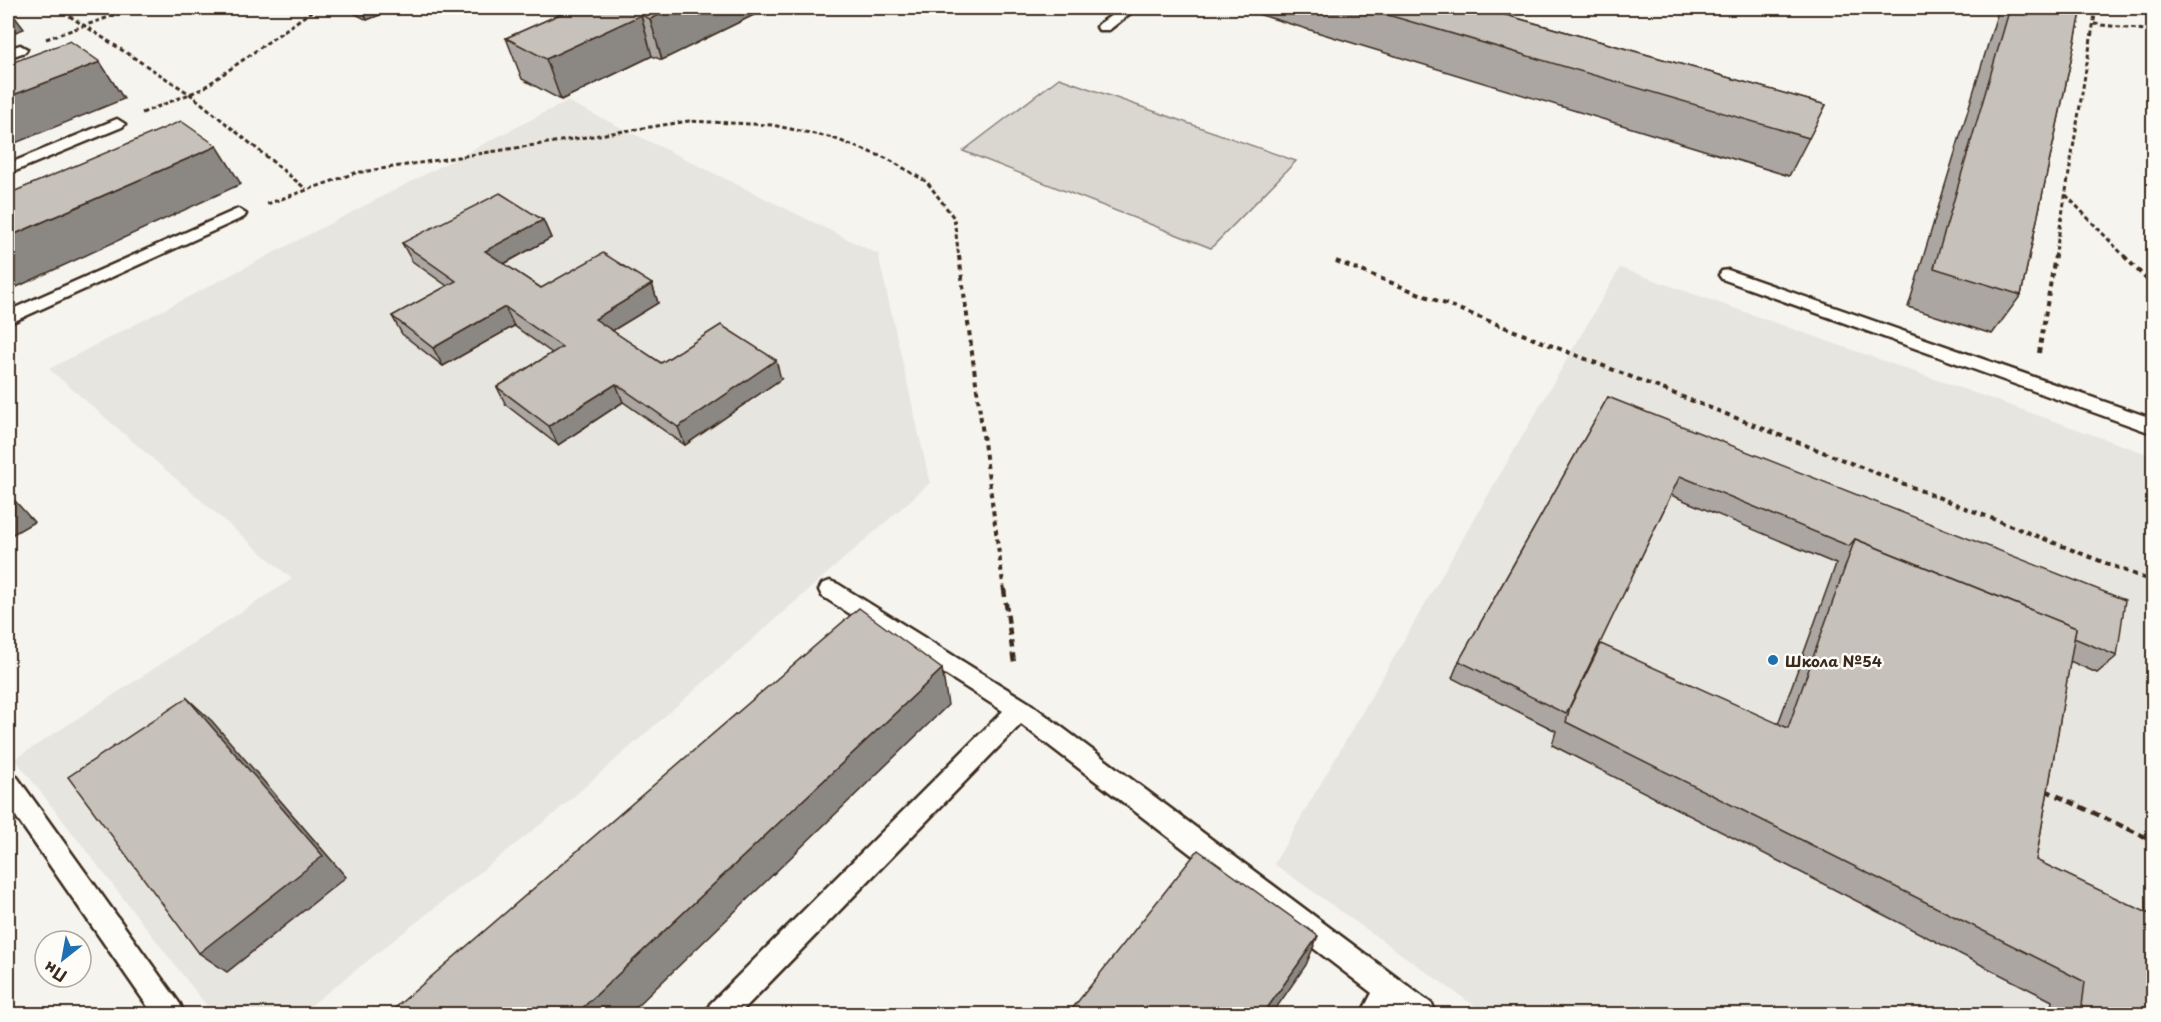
<svg xmlns="http://www.w3.org/2000/svg" width="2161" height="1022" viewBox="0 0 2161 1022" font-family="'Playpen Sans',sans-serif">
  <style>
    .built { fill: #e7e5df }
    .green { fill: #dad6d0; stroke: #8a8077; stroke-width: 1.5 }
    .lines { fill: none; stroke-linecap: round; stroke-linejoin: round }
    .service-casing { stroke: #3b2a1e; stroke-width: 5 }
    .path-far2 { stroke: #3b2a1e; stroke-width: 3; stroke-dasharray: 4.5 3; stroke-linecap: butt }
    .path-far1 { stroke: #3b2a1e; stroke-width: 4; stroke-dasharray: 5 4.5; stroke-linecap: butt }
    .path { stroke: #3b2a1e; stroke-width: 4.5; stroke-dasharray: 8 5; stroke-linecap: butt }
    .service { fill: #fdfcf7; fill-rule: evenodd }
    .wall { fill: #aba6a1; stroke: #3b2a1e; stroke-width: 1.5; fill-rule: evenodd }
    .shaded-wall { fill: #8b8783; stroke: #3b2a1e; stroke-width: 1.5 }
    .building { fill: #c7c1bb; stroke: #3b2a1e; stroke-width: 1.5 }
    .poi-dot { fill: #1f6fb2; stroke: #fdfcf7; stroke-width: 2 }
    .labels { text-anchor: middle; dominant-baseline: central; stroke-width: 5; stroke-linejoin: round; paint-order: stroke }
    .poi-label { font-size: 15px; font-weight: bold; fill: #3b2a1e; stroke: #fdfcf7; text-anchor: start }
  </style>
  <rect width="100%" height="100%" fill="#f5f4ee"/>
  <filter id="ink" filterUnits="userSpaceOnUse"><feTurbulence type="fractalNoise" baseFrequency=".0167" numOctaves="2"/><feDisplacementMap in="SourceGraphic" scale="12" xChannelSelector="R" yChannelSelector="G"/><feConvolveMatrix kernelMatrix="1 2 1 2 8 2 1 2 1" color-interpolation-filters="sRGB"/></filter>
  <g filter="url(#ink)">
    <g class="built">
      <polygon points="567,101 878,254 930,483 555,813 300,1014 213,1014 15,759 292,579 49,369"/>
      <polygon points="1620,268 2153,456 2153,1014 1486,1014 1274,864"/>
    </g>
    <polygon class="green" points="1059,78 1296,161 1211,248 963,151"/>
    <g class="lines">
      <g class="service-casing">
        <g id="service">
          <polygon points="1122,8 1137,8 1109,30 1099,30 1097,27 1099,24"/>
          <polygon points="20,45 27,49 25,52 8,58 8,49"/>
          <polygon points="117,119 125,124 122,127 8,174 8,164"/>
          <polygon points="238,209 246,214 244,217 8,324 8,311"/>
          <polygon points="1728,270 2154,419 2154,434 1722,279 1719,275 1722,271"/>
          <polygon points="830,581 838,584 1028,702 1432,1004 1436,1014 1399,1014 1394,1010 1391,1014 1361,1014 1372,993 1021,724 739,1014 706,1014 710,1004 1003,711 822,596 819,590 822,584"/>
          <polygon points="8,774 17,777 180,1004 184,1014 153,1014 8,805"/>
        </g>
      </g>
      <g class="path-far2">
        <polyline points="57,8 190,94 306,189"/>
        <polyline points="2149,8 2154,8"/>
        <polyline points="2094,24 2154,31"/>
        <polyline points="46,39 135,8"/>
        <polyline points="142,113 202,89 316,8"/>
        <polyline points="2066,195 2126,258"/>
        <polyline points="267,204 355,173 689,121 772,125 833,138 888,159 927,182 954,218 959,258"/>
        <polyline points="2055,258 2096,8"/>
      </g>
      <g class="path-far1">
        <polyline points="959,256 1004,591"/>
        <polyline points="2124,256 2154,287"/>
        <polyline points="1336,261 2154,582"/>
        <polyline points="2039,353 2055,256"/>
      </g>
      <g class="path">
        <polyline points="1004,589 1014,663"/>
        <polyline points="2045,790 2154,841"/>
      </g>
      <use href="#service" class="service"/>
    </g>
    <g class="wall">
      <polygon points="344,8 397,8 367,20"/>
      <polygon points="574,8 768,8 662,60 652,56 561,100 522,79 506,38"/>
      <polygon points="1238,8 1481,8 1826,105 1789,176"/>
      <polygon points="1999,8 2082,8 2021,295 1992,334 1908,307"/>
      <polygon points="543,220 551,238 504,264 541,288 652,284 658,303 612,331 661,363 781,379 685,445 623,402 558,445 506,405 497,387 552,353 514,326 443,366 402,334 392,316 447,286 412,261 402,243"/>
      <path d="M1608,397L2117,656L2097,673L2070,661L2036,860L2154,1014H2050L2052,1001L1552,745L1556,731L1452,678L1459,661ZM1671,495L1836,564L1778,724L1594,655Z"/>
    </g>
    <g class="shaded-wall">
      <polygon points="8,8 24,29 8,35"/>
      <polygon points="362,8 397,8 367,20"/>
      <polygon points="675,8 768,8 662,60 650,19"/>
      <polygon points="641,15 652,56 561,100 546,59"/>
      <polygon points="100,62 124,99 8,146 8,97"/>
      <polygon points="217,146 241,184 8,291 8,237"/>
      <polygon points="543,220 551,238 494,269 485,251"/>
      <polygon points="652,284 658,303 602,337 595,319"/>
      <polygon points="505,307 514,326 443,366 433,348"/>
      <polygon points="776,360 781,379 685,445 678,427"/>
      <polygon points="616,384 623,402 558,445 549,426"/>
      <polygon points="8,493 34,522 8,537"/>
      <polygon points="942,669 948,705 629,1014 576,1014"/>
      <polygon points="187,698 212,721 346,877 227,972 199,953"/>
      <polygon points="1318,936 1306,965 1272,1014 1263,1014"/>
    </g>
    <g class="building">
      <polygon points="574,8 675,8 650,19 641,15 546,59 506,38"/>
      <polygon points="1364,8 1481,8 1826,105 1809,138"/>
      <polygon points="2010,8 2082,8 2021,295 1934,268"/>
      <polygon points="70,41 100,62 8,97 8,64"/>
      <polygon points="181,121 217,146 8,237 8,194"/>
      <polygon points="500,193 543,220 485,251 541,288 603,253 652,284 595,319 661,363 721,325 776,360 678,427 616,384 549,426 497,387 562,347 505,307 433,348 392,316 456,281 402,243"/>
      <polygon points="1608,397 2125,600 2117,656 2074,638 2076,628 1855,539 1849,546 1680,476 1566,714 1459,661"/>
      <polygon points="8,495 15,504 8,509"/>
      <polygon points="1855,539 2076,628 2036,860 2154,916 2154,1014 2081,1014 2085,982 1566,722 1570,707 1601,644 1788,728"/>
      <polygon points="859,608 942,669 576,1014 388,1014"/>
      <polygon points="187,698 323,856 199,953 68,777"/>
      <polygon points="1198,850 1318,936 1263,1014 1068,1014"/>
    </g>
  </g>
  <circle class="poi-dot" cx="1773" cy="660" r="6"/>
  <g class="labels">
    <g class="poi-label">
      <text x="1785" y="660">Школа №54</text>
    </g>
  </g>
  <rect width="2161" height="1022" fill="none" stroke="#fdfcf7" stroke-width="30"/>
  <rect x="15" y="15" width="2131" height="992" fill="none" stroke="#3b2a1e" stroke-width="2" filter="url(#ink)"/>
  <g transform="translate(63 959) rotate(211)"><circle r="28" fill="#fdfcf7" stroke="#afa8a0" stroke-width="1.5"/>
  <path d="M0-4.5L10 22L0 15L-10 22Z" fill="#1f6fb2"/>
  <text y="-9" font-size="16" font-weight="bold" text-anchor="middle" fill="#3b2a1e">Пн</text>
  </g>
</svg>
